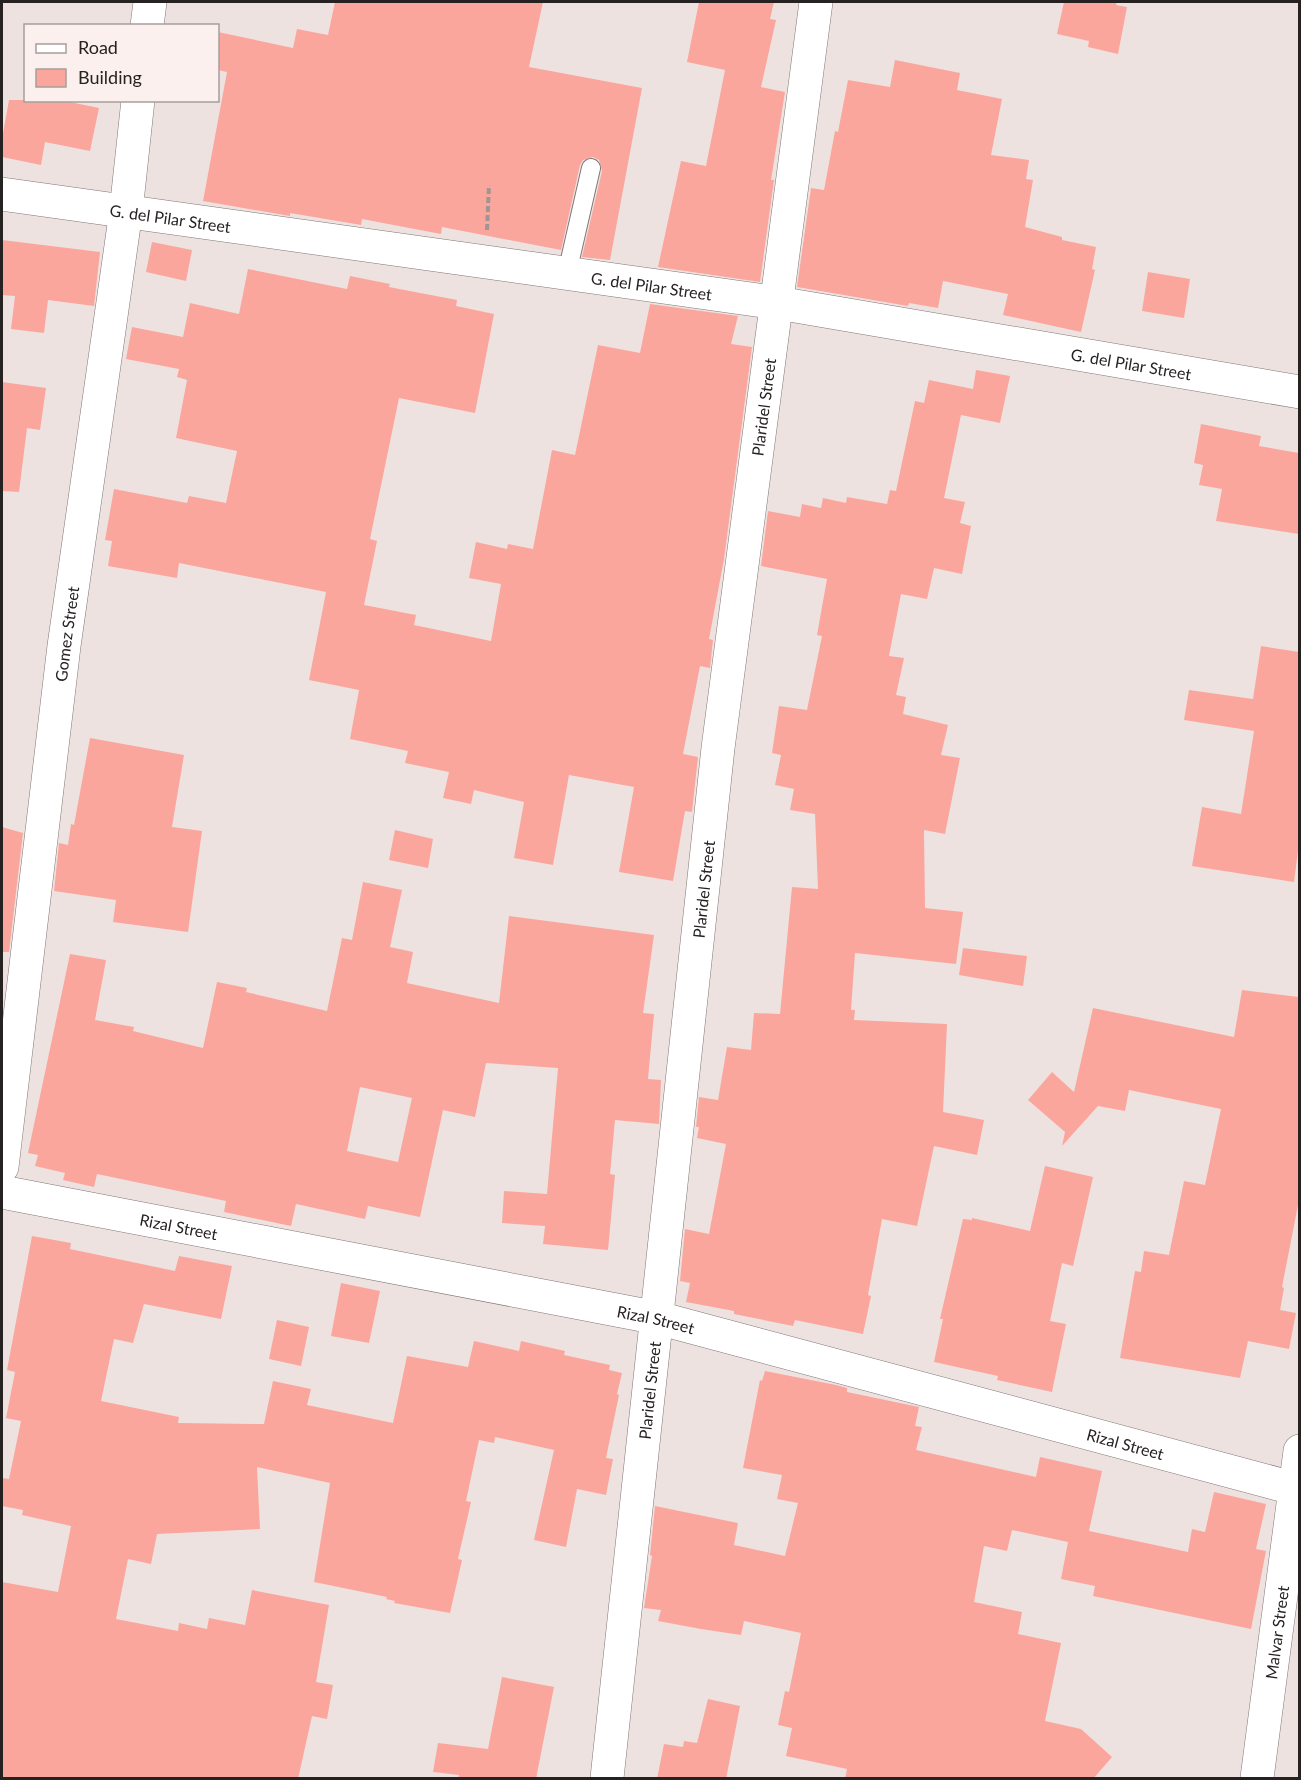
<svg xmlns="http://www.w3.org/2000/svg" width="1301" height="1780" viewBox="0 0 1301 1780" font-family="Lato,sans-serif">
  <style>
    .building { fill: #fba69d; fill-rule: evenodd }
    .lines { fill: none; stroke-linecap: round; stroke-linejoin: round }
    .service-casing { stroke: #807675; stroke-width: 20 }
    .minor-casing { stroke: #807675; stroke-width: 34 }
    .tertiary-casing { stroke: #807675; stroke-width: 34 }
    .path { stroke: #9e9594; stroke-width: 4; stroke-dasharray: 6 3; stroke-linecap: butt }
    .service { stroke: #fff; stroke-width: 18 }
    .minor { stroke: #fff; stroke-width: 33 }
    .tertiary { stroke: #fff; stroke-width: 33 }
    .labels { text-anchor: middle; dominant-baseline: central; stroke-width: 6; stroke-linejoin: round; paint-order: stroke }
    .street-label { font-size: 16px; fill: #262221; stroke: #fbf0ee }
  </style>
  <rect width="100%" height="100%" fill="#eee2e1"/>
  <g class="building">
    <polygon points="335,2 543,2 529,67 642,88 610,260 582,257 602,171 599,160 593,157 583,160 580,165 561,250 442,227 441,234 362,219 361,225 290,213 290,216 203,201 227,72 218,70 218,32 293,48 297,29 328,35"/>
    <polygon points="699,2 774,2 770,19 776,20 761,87 785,92 771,180 774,180 760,282 658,267 681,161 706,166 725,70 687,62"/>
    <polygon points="1064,2 1117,2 1116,5 1127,7 1118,54 1088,47 1089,41 1057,34"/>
    <polygon points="895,60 960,73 957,90 1002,99 991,155 1029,160 1026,179 1033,180 1025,227 1062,237 1062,240 1096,247 1092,269 1095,270 1081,332 1003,315 1008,294 943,281 938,308 909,303 908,306 797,287 811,188 824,190 835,131 838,132 848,80 890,87"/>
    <polygon points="9,100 60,100 99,108 90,151 45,142 41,165 2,157 2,139"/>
    <polygon points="2,240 100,252 94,306 48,300 44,333 11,329 15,296 2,295"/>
    <polygon points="152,242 192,250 186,281 146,272"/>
    <polygon points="248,269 347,289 350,276 390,284 389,287 457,300 456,306 494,314 475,413 399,398 370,539 377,541 364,605 416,615 414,625 491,641 501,584 469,578 476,542 507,549 508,544 533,549 552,450 575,455 598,345 640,353 650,304 738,316 731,344 752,347 724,559 709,639 713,640 710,668 700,666 683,754 698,757 692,812 685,811 673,881 619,872 634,787 569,775 553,865 514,858 524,802 474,790 471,804 443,798 449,772 405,763 408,751 350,739 359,690 309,680 326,592 179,563 177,578 108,566 112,541 105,540 114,489 187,503 189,496 226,503 237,451 176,438 187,380 177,377 179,369 126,359 132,327 183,337 190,303 239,314"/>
    <polygon points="1148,272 1190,279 1184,318 1142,311"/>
    <polygon points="976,370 1010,376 1000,423 961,415 944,498 965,502 960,523 971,526 962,574 934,568 927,599 901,594 889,656 904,658 896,695 906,697 903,714 948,725 941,755 960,758 945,834 924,830 925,908 963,912 956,964 855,953 851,1010 855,1010 854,1020 947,1024 943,1112 984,1120 977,1155 934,1146 917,1226 882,1219 868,1295 871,1296 863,1334 795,1320 793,1326 734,1314 734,1311 686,1302 690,1283 680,1281 685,1229 709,1234 726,1144 697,1138 699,1127 696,1127 699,1097 718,1100 727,1047 751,1050 754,1013 780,1014 792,887 818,889 815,814 790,810 794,789 775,785 781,755 772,753 779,706 807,710 822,636 817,635 827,579 761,566 768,511 800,517 802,504 821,508 823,498 846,503 847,497 887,504 890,490 896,491 915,401 924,403 929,380 973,389"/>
    <polygon points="2,382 46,388 40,430 27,428 19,492 2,491"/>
    <polygon points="1201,424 1261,436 1259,446 1299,453 1299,534 1216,521 1222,489 1199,485 1203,465 1194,463"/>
    <polygon points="1261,646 1299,652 1299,843 1294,882 1192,866 1202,807 1241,814 1254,731 1184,720 1189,690 1253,699"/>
    <polygon points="90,738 184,755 172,827 202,831 188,932 113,922 116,900 54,891 59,843 68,845 71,824 74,825"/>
    <polygon points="2,827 23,833 9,952 2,952"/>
    <polygon points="395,830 433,839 428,868 389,860"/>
    <path d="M363,882L402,890L390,947L413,952L407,983L499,1003L509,916L654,935L643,1013L654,1014L648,1079L661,1080L659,1124L615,1120L610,1174L615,1175L608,1250L543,1244L545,1226L502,1223L504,1191L547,1194L558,1068L486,1063L475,1117L443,1110L420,1217L368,1206L365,1219L296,1204L291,1226L224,1212L226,1201L97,1174L94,1187L63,1180L65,1173L35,1166L38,1155L28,1153L70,954L106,960L95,1020L134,1027L133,1031L203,1048L217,982L247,988L246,992L327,1011L342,938L352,940ZM360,1087L412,1098L398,1162L347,1151Z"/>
    <polygon points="963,948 1027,956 1023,986 959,975"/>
    <polygon points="1242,990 1299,997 1299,1200 1282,1287 1284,1288 1280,1310 1296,1313 1289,1349 1248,1341 1240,1378 1120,1358 1135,1271 1141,1272 1144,1251 1169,1255 1184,1181 1205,1185 1221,1109 1129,1090 1125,1111 1098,1106 1062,1146 1065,1132 1028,1100 1052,1072 1074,1092 1093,1008 1234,1037"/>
    <polygon points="1045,1166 1093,1177 1073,1266 1062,1263 1050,1321 1066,1324 1052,1392 997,1380 998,1376 934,1362 943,1319 940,1319 963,1219 972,1220 972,1218 1030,1231"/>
    <polygon points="32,1236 71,1243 70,1249 175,1271 179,1256 232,1266 221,1319 144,1304 133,1343 114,1339 101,1401 179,1417 178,1423 264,1424 273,1381 311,1389 307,1405 393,1423 407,1356 468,1367 474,1341 519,1351 521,1341 565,1351 564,1355 610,1365 609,1370 622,1373 617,1394 619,1395 606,1458 613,1459 606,1495 577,1489 566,1547 534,1540 554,1450 495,1437 494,1443 479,1440 466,1501 471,1502 458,1559 462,1560 450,1613 394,1603 395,1601 386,1599 387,1597 314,1582 330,1483 257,1467 260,1529 157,1534 151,1564 128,1559 116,1619 178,1631 179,1623 207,1629 209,1618 245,1625 252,1590 329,1605 316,1682 333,1685 327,1719 312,1716 298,1779 2,1779 2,1582 58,1592 71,1526 22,1515 23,1510 2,1506 2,1478 9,1479 21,1421 6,1418 15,1372 7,1370"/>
    <polygon points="341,1283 380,1291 369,1343 331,1336"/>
    <polygon points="277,1320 309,1327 301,1366 269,1359"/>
    <polygon points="765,1371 836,1385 847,1388 847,1392 919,1407 915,1426 922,1427 916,1450 1036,1477 1040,1457 1102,1471 1089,1531 1188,1552 1192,1529 1205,1532 1214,1492 1266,1504 1256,1549 1266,1551 1251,1629 1093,1596 1095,1586 1061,1579 1068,1542 1012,1530 1007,1551 984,1546 974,1602 1022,1612 1018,1634 1061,1643 1045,1721 1081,1729 1112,1757 1093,1779 845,1779 847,1769 786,1756 792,1728 778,1725 785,1691 789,1692 801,1633 744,1621 741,1635 701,1629 658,1621 661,1610 644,1608 652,1556 650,1555 655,1506 738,1523 734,1545 785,1556 798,1503 777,1499 782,1475 743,1468 760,1380 762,1381"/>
    <polygon points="502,1677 554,1687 536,1779 458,1779 459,1775 433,1772 438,1743 488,1749"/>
    <polygon points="708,1699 740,1706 726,1779 657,1779 664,1744 683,1747 684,1741 697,1743"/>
  </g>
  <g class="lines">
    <g class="service-casing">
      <polyline id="service" points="567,273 591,168"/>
    </g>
    <g class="minor-casing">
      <g id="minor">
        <polyline points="147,26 150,2"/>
        <path id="s1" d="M2,194L778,303L1300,392"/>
        <path id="s2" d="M2,1167L64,646L126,211L138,100"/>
        <path id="s3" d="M607,1778L718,748L816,2"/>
        <path id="s4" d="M1257,1778L1300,1451"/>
      </g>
    </g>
    <g class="tertiary-casing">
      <g id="tertiary">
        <path id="s5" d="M2,1192L658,1318L1300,1490"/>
      </g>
    </g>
    <polyline class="path" points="487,230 489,185"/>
    <use href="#service" class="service"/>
    <use href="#minor" class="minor"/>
    <use href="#tertiary" class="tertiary"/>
  </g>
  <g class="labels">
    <g class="street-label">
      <text stroke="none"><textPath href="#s1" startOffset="170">G. del Pilar Street</textPath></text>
      <text stroke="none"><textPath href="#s1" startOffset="656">G. del Pilar Street</textPath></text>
      <text stroke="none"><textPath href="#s1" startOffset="1142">G. del Pilar Street</textPath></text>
      <text stroke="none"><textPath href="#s3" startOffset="1380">Plaridel Street</textPath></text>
      <text stroke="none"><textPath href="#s2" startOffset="537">Gomez Street</textPath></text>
      <text stroke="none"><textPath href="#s3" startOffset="894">Plaridel Street</textPath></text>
      <text stroke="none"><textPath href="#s5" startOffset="180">Rizal Street</textPath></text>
      <text stroke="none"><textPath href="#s5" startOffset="666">Rizal Street</textPath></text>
      <text stroke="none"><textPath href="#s3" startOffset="390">Plaridel Street</textPath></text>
      <text stroke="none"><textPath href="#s5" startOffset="1152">Rizal Street</textPath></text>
      <text stroke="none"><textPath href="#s4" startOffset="147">Malvar Street</textPath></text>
    </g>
  </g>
  <rect width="1301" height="1780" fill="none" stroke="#262221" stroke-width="6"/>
  <rect x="24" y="24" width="195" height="78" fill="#fbf0ee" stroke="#a69e9c" stroke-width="1.5"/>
  <rect x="36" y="44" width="30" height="9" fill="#ffffff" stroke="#a69e9c" stroke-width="1.5"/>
  <text x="78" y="54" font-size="18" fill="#262221">Road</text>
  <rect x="36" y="69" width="30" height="18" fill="#fba69d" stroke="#a69e9c" stroke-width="1.5"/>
  <text x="78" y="84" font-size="18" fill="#262221">Building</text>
</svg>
